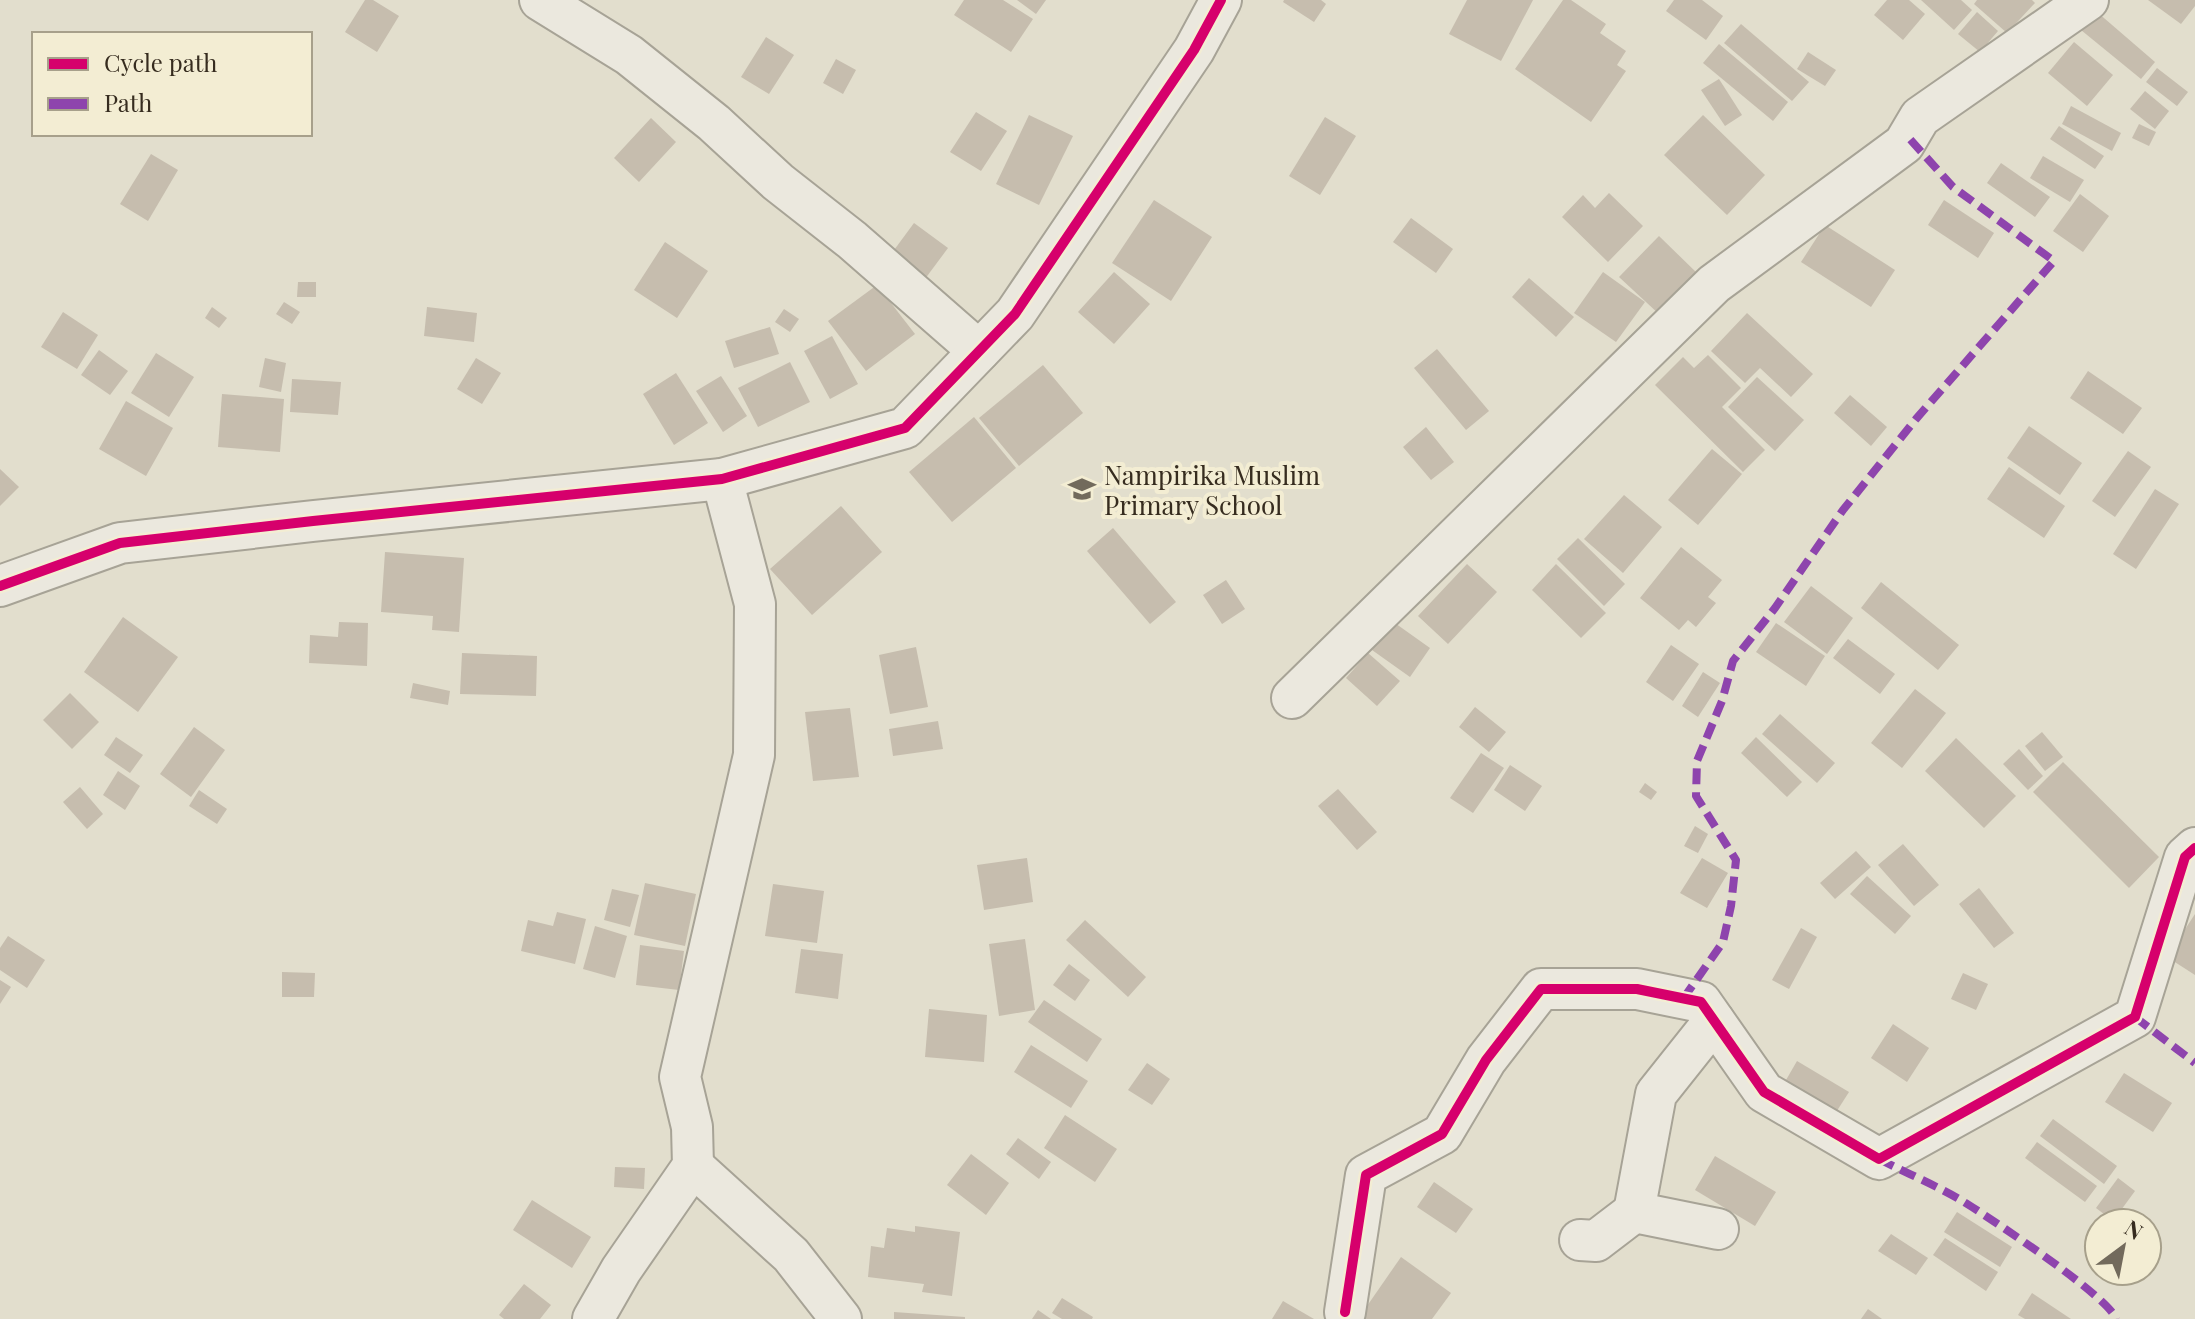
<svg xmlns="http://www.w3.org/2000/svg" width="2195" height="1319" viewBox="0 0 2195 1319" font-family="'Playfair Display',serif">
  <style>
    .building { fill: #c6bdae }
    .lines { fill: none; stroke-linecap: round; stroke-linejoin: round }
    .minor-casing { stroke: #a7a396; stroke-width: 44 }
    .minor { stroke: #ebe8de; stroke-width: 40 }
    .quiet { stroke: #8e44ad; stroke-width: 8; stroke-dasharray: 16 8; stroke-linecap: butt }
    .cycleway-casing { stroke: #f3edd3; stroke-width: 15 }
    .cycleway { stroke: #d6006c; stroke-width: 10 }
    .labels { text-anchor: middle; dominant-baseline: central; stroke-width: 8; stroke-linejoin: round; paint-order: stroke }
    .poi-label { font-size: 26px; fill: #362c1f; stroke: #f3edd3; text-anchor: start }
  </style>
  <rect width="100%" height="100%" fill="#e2decd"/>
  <g class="building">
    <polygon points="365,0 373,0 399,16 377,52 345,32"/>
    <polygon points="964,0 1003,0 1033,19 1011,52 954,15"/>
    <polygon points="1017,0 1046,0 1036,14"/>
    <polygon points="1284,0 1321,0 1326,4 1314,22 1283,2"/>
    <polygon points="1467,0 1533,0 1501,61 1449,34"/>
    <polygon points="1563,0 1571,0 1606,24 1600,33 1626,51 1617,65 1626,71 1591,122 1515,69"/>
    <polygon points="1674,0 1702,0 1723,16 1706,40 1666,11"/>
    <polygon points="1887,0 1909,0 1925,14 1903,40 1874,15"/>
    <polygon points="1921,0 1961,0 1972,10 1954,30"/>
    <polygon points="1977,0 2032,0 2035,3 2007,33 1974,4"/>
    <polygon points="2148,0 2195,0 2195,6 2181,24"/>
    <polygon points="1977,12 1998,31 1980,52 1958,34"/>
    <polygon points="2097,12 2155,62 2141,79 2081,30"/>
    <polygon points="1741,24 1809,82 1792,101 1724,43"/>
    <polygon points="766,37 794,55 769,94 741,77"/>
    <polygon points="2074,42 2113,75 2087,106 2048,73"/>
    <polygon points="1719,44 1788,102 1773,121 1703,63"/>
    <polygon points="1808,52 1836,70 1825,86 1797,69"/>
    <polygon points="836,59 856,70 843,94 823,83"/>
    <polygon points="2157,68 2188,92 2177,106 2146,82"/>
    <polygon points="1719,79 1742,115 1725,126 1701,90"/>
    <polygon points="2145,91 2169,111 2155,129 2130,109"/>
    <polygon points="2071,106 2121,133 2112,151 2062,124"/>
    <polygon points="976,112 1007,131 981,171 950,152"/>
    <polygon points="1029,115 1073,136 1039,205 996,184"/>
    <polygon points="1703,115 1765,175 1727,215 1664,155"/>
    <polygon points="1325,117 1356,136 1320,195 1289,176"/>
    <polygon points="651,118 676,142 639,182 614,158"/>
    <polygon points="2139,124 2156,132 2149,146 2132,138"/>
    <polygon points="2059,126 2104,156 2095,169 2050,139"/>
    <polygon points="151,154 178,170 148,221 120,204"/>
    <polygon points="2043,156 2084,180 2070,202 2030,178"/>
    <polygon points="2001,163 2050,197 2035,217 1987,183"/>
    <polygon points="1609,193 1643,226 1608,262 1562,217 1583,195 1595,208"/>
    <polygon points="2080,194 2109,216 2083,252 2053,231"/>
    <polygon points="1154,200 1212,237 1171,301 1112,263"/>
    <polygon points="1944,200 1994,233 1978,258 1928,225"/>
    <polygon points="1411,218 1453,249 1436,273 1393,242"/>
    <polygon points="914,223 948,248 919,287 886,261"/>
    <polygon points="1825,225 1895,270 1871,307 1801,262"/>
    <polygon points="1659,236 1699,275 1660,315 1619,277"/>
    <polygon points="665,242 708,271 677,318 634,290"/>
    <polygon points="1114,272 1150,304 1114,344 1078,312"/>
    <polygon points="1603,272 1645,302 1616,342 1574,313"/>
    <polygon points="1529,278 1574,317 1556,337 1512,297"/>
    <polygon points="298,282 316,282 316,297 297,297"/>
    <polygon points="877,285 915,334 866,371 828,321"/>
    <polygon points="284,302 300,312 292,324 276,314"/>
    <polygon points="212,307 227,318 219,328 205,318"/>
    <polygon points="427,307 477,313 474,342 424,336"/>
    <polygon points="784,309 799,319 790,332 775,322"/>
    <polygon points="63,312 98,335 77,369 41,347"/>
    <polygon points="1747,313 1813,374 1791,397 1760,368 1745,383 1711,351"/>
    <polygon points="770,327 779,354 734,368 725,341"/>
    <polygon points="832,336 858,384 830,399 804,351"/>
    <polygon points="1437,349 1489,411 1466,430 1414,368"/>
    <polygon points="99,350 128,371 110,395 81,375"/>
    <polygon points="156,353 194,377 169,417 131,393"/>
    <polygon points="1708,355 1741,388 1722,407 1765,450 1743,472 1655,385 1683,357 1694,368"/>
    <polygon points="265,358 286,363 281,392 259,387"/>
    <polygon points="476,358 501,373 482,404 457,389"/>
    <polygon points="790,362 810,402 758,427 738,388"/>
    <polygon points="1043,365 1083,413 1019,466 979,418"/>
    <polygon points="2088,371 2142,408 2123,434 2070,398"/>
    <polygon points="676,373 708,423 674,445 643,394"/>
    <polygon points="721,376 747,416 723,432 696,391"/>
    <polygon points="1757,377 1804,420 1775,451 1728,407"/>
    <polygon points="292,379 341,382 338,415 290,412"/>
    <polygon points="222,394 284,399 280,452 218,447"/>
    <polygon points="1850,395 1887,427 1871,446 1834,413"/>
    <polygon points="126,401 173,428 146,476 99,449"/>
    <polygon points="974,417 1016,468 952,522 909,472"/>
    <polygon points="2029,426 2082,463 2060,495 2007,458"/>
    <polygon points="1426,427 1454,462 1431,480 1403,447"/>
    <polygon points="1712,449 1742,474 1698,525 1668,500"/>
    <polygon points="2128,451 2151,467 2115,517 2092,501"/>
    <polygon points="2009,467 2065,506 2044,538 1987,499"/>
    <polygon points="0,469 19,487 0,506"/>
    <polygon points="2155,489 2179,504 2136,569 2113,554"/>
    <polygon points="1624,495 1662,527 1623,573 1584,539"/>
    <polygon points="841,506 882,552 812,615 770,569"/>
    <polygon points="1113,528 1176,602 1150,624 1087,551"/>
    <polygon points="1578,538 1625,584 1604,606 1557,559"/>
    <polygon points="1681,547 1722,580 1708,597 1716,603 1696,627 1688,620 1679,630 1640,598"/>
    <polygon points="385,552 464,558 459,632 432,630 433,616 381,612"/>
    <polygon points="1467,564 1497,592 1448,644 1418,616"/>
    <polygon points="1556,564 1606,613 1581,638 1532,590"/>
    <polygon points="1226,580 1245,609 1222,624 1203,595"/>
    <polygon points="1881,582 1959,645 1938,670 1861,608"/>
    <polygon points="1811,586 1853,618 1827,654 1784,622"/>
    <polygon points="123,617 178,657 138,712 84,672"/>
    <polygon points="1392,621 1430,648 1410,677 1372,650"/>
    <polygon points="339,622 368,623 367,666 309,663 310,635 338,637"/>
    <polygon points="1776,623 1825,656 1806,686 1756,652"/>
    <polygon points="1848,639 1895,674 1880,694 1833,658"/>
    <polygon points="1671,645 1699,664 1673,701 1646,682"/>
    <polygon points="916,647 928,707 890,714 879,655"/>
    <polygon points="462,653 537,656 536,696 460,694"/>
    <polygon points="1368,653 1400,681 1377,706 1346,678"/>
    <polygon points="1703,672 1720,683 1698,717 1682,706"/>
    <polygon points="413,683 450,691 448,705 410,698"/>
    <polygon points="1915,689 1946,713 1902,768 1871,743"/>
    <polygon points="70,693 99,722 72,749 43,720"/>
    <polygon points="1475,707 1506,732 1489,752 1459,727"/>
    <polygon points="850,708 859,777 813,781 805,712"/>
    <polygon points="1780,714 1835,763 1817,783 1762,734"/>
    <polygon points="938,721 943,749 893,756 889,729"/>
    <polygon points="194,727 225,750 191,797 160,774"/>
    <polygon points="2042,732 2063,757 2045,771 2025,746"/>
    <polygon points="116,737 143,755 130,773 104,755"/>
    <polygon points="1756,737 1802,782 1787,797 1741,753"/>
    <polygon points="1956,738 2016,796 1984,828 1925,771"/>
    <polygon points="2019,749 2043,776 2028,790 2003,764"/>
    <polygon points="1481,753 1504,768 1473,813 1450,798"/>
    <polygon points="2063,762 2159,857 2129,888 2033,792"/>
    <polygon points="1510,765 1542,786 1525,811 1494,790"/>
    <polygon points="118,771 140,786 125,810 103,795"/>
    <polygon points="1645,783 1657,792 1651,800 1639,792"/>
    <polygon points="80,787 103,814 87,829 63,802"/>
    <polygon points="1338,789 1377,832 1357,850 1318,806"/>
    <polygon points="199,790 227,809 217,824 189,806"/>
    <polygon points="1695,826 1708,834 1698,853 1684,846"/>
    <polygon points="1903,844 1939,885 1914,906 1878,865"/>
    <polygon points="1856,851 1871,867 1835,899 1820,883"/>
    <polygon points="1027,858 1033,902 984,910 977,865"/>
    <polygon points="1702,858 1728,873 1707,908 1680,893"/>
    <polygon points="1867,876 1911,916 1895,934 1850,894"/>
    <polygon points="645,883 696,894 685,946 634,935"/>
    <polygon points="773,884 824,891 817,943 765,936"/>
    <polygon points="1979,888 2014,933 1994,948 1959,904"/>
    <polygon points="612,889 639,895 630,927 604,920"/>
    <polygon points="557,912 586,919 575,964 521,951 528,920 553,926"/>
    <polygon points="2195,914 2195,975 2167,957"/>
    <polygon points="1085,920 1146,977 1128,997 1066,940"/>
    <polygon points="595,926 627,936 615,978 583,969"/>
    <polygon points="1801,928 1817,937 1789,989 1772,980"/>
    <polygon points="8,936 45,960 27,988 0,970 0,948"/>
    <polygon points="1025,939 1035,1010 999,1016 989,944"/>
    <polygon points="640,945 684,951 679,990 636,985"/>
    <polygon points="801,949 843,954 838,999 795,993"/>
    <polygon points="1069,964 1090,980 1075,1001 1053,985"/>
    <polygon points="282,972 315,973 314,997 282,997"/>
    <polygon points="1963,973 1988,984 1976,1010 1951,999"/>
    <polygon points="0,980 11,987 0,1004"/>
    <polygon points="1044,1000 1102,1039 1087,1062 1028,1022"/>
    <polygon points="929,1009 987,1015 984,1062 925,1057"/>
    <polygon points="1893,1024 1929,1048 1907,1082 1871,1058"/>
    <polygon points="1031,1045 1088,1081 1071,1108 1014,1072"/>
    <polygon points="1797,1061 1849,1092 1833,1117 1782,1087"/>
    <polygon points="1147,1063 1170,1079 1152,1105 1128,1090"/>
    <polygon points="2124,1073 2172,1103 2153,1132 2105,1102"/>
    <polygon points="1065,1115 1117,1149 1095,1182 1044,1148"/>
    <polygon points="2053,1119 2117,1166 2104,1184 2040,1136"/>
    <polygon points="1018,1138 1051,1162 1039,1179 1006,1154"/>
    <polygon points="2037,1142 2097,1186 2085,1202 2025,1158"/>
    <polygon points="971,1154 1009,1183 986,1215 947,1185"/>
    <polygon points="1715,1156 1776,1192 1755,1226 1695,1190"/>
    <polygon points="615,1167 645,1168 644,1189 614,1187"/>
    <polygon points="2118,1178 2135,1191 2113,1221 2096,1208"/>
    <polygon points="1434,1182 1473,1209 1456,1233 1417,1207"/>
    <polygon points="532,1200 591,1237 572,1268 513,1230"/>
    <polygon points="1957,1212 2012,1247 2000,1267 1944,1232"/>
    <polygon points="915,1226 960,1232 952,1296 922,1292 924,1284 868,1277 871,1246 884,1248 887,1228 915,1232"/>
    <polygon points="1891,1234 1928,1258 1916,1275 1878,1251"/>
    <polygon points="1945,1238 1998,1272 1986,1291 1933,1255"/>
    <polygon points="1401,1257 1451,1293 1432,1319 1358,1319"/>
    <polygon points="524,1284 551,1305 540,1319 504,1319 499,1315"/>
    <polygon points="2032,1293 2071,1319 2025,1319 2018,1315"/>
    <polygon points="1062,1298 1093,1317 1092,1319 1062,1319 1052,1313"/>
    <polygon points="1283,1301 1314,1319 1272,1319"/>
    <polygon points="1868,1309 1882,1319 1861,1319"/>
    <polygon points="1038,1310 1051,1319 1032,1319"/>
    <polygon points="894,1312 965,1317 965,1319 894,1319"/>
  </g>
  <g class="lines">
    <g class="minor-casing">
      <g id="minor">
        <polyline points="540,0 629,55 714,123 778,182 852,240 979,351"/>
        <polyline points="0,586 120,543 313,521 722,479 905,428 1015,314 1194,50 1221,0"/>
        <polyline points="1292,698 1714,284 1904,144 1920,117 2088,0"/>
        <polyline points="1714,1021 1656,1094 1634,1212 1718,1229"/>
        <polyline points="693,1166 791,1255 841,1319"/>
        <polyline points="1580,1240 1596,1241 1634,1212"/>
        <polyline points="1345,1312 1366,1175 1442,1134 1486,1060 1541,989 1637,989 1701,1002 1764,1092 1879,1159 2135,1017 2185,857 2195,848"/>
        <polyline points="593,1319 621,1270 693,1166 692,1127 680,1077 754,755 755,604 722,479"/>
      </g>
    </g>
    <use href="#minor" class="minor"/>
    <g class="quiet">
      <polyline points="1683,999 1723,942 1731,906 1736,860 1696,796 1697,761 1722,701 1733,661 1775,608 1843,510 1916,419 2054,261 1953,187 1908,137"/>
      <polyline points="2135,1017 2195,1063"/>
      <path d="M1879,1159C1910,1175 1943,1188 1972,1207C1997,1223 2110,1298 2116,1319"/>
    </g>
    <g class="cycleway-casing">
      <g id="cycleway">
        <polyline points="0,586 120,543 313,521 722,479 905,428 1015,314 1194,50 1221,0"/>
        <polyline points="1345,1312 1366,1175 1442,1134 1486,1060 1541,989 1637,989 1701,1002 1764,1092 1879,1159 2135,1017 2185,857 2195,848"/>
      </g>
    </g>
    <use href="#cycleway" class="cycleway"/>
  </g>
  <defs>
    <g id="school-bare" transform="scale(2.16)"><path d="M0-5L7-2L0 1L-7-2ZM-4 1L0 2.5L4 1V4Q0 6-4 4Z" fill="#726a5c" stroke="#f3edd3" stroke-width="2.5" paint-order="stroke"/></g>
  </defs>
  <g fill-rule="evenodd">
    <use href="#school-bare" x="1082" y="489"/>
  </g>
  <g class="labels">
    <g class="poi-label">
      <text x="1104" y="474">Nampirika Muslim<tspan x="1104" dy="30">Primary School</tspan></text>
    </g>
  </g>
  <rect x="32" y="32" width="280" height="104" fill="#f3edd3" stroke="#a7a08b" stroke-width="2"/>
  <rect x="48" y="58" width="40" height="12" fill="#d6006c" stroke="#a7a08b" stroke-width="2"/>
  <text x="104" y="72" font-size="24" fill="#362c1f">Cycle path</text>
  <rect x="48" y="98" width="40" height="12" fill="#8e44ad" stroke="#a7a08b" stroke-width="2"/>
  <text x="104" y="112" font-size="24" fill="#362c1f">Path</text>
  <g transform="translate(2123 1247) rotate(32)"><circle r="38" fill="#f3edd3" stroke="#a7a08b" stroke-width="2"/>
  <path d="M0-6L14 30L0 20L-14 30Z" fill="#726a5c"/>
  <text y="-12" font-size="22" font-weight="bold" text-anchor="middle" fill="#362c1f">N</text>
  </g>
</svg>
